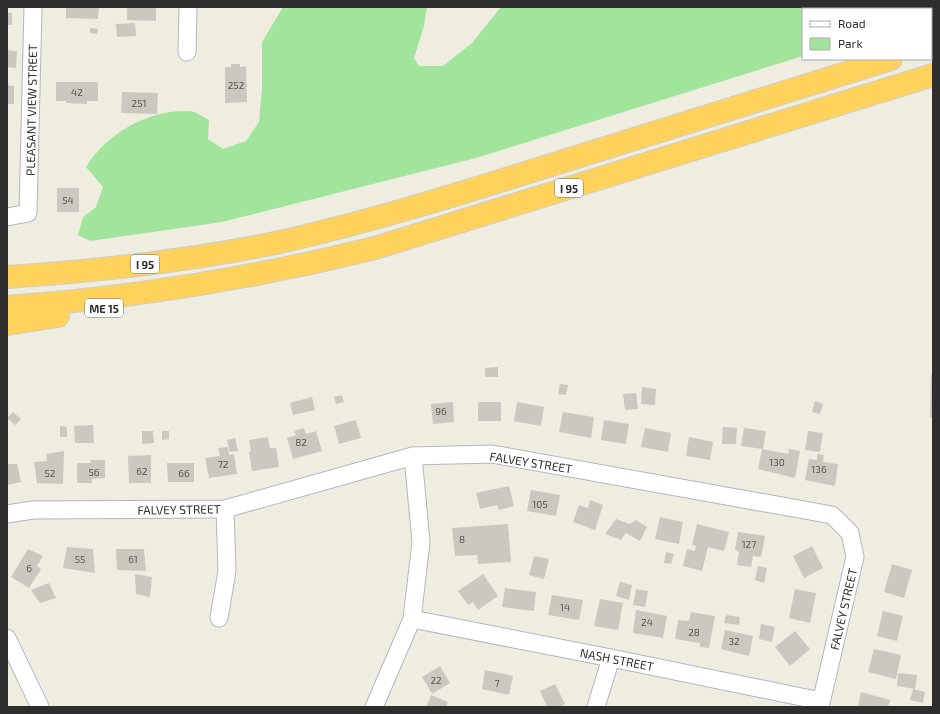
<svg xmlns="http://www.w3.org/2000/svg" width="940" height="714" viewBox="0 0 940 714" font-family="'Exo 2',sans-serif">
  <style>
    .green { fill: #a1e59d }
    .building { fill: #cbc9bf }
    .lines { fill: none; stroke-linecap: round; stroke-linejoin: round }
    .minor-casing { stroke: #b5b4c1; stroke-width: 19 }
    .highway-casing { stroke: #cdcdcd; stroke-width: 24 }
    .minor { stroke: #fff; stroke-width: 17 }
    .highway { stroke: #ffd25b; stroke-width: 22 }
    .labels { text-anchor: middle; dominant-baseline: central; stroke-width: 4; stroke-linejoin: round; paint-order: stroke }
    .number-label { font-size: 10px; fill: #555552 }
    .shield { fill: #fff; stroke: #6d6d6d; stroke-width: 1 }
    .shield-label { font-size: 11px; font-weight: bold; fill: #2e2e2e }
    .street-label { font-size: 12px; fill: #2e2e2e; stroke: #fff }
  </style>
  <rect width="100%" height="100%" fill="#efede0"/>
  <path class="green" d="M283,7H427L424,26L414,58L419,66H443L472,43L501,7H933V15L931,16V9H803V56L476,158L222,222L90,241L78,235L83,217L96,207L103,187L86,167C107,133 149,109 189,111C195,111 203,117 209,120L208,139L223,149L246,141L259,122L262,89V42Z"/>
  <g class="building">
    <polygon points="66,7 99,7 98,19 66,18"/>
    <polygon points="127,7 156,7 156,21 127,20"/>
    <rect x="7" y="13" width="5" height="12"/>
    <polygon points="135,23 136,36 117,37 116,24"/>
    <polygon points="90,28 98,29 97,34 90,33"/>
    <polygon points="7,50 17,51 16,68 7,67"/>
    <polygon points="231,64 240,64 240,67 246,66 247,102 225,103 225,67 231,67"/>
    <polygon points="56,82 98,82 98,101 87,101 87,104 66,103 66,101 56,101"/>
    <polygon points="7,85 14,86 14,104 7,104"/>
    <polygon points="122,92 158,93 157,114 121,113"/>
    <rect x="57" y="188" width="22" height="24"/>
    <polygon points="498,367 498,377 485,377 485,368"/>
    <polygon points="931,375 933,375 933,417 930,417"/>
    <polygon points="560,384 568,385 566,395 558,394"/>
    <polygon points="642,387 656,389 655,405 641,404"/>
    <polygon points="636,393 638,409 625,410 623,394"/>
    <polygon points="342,395 344,402 336,404 334,397"/>
    <polygon points="312,397 315,410 293,415 290,403"/>
    <polygon points="815,401 823,404 820,414 812,412"/>
    <polygon points="453,402 454,422 433,424 431,404"/>
    <rect x="478" y="402" width="23" height="19"/>
    <polygon points="517,402 544,407 541,426 514,421"/>
    <polygon points="13,412 21,419 15,425 7,418"/>
    <polygon points="563,412 594,417 591,438 559,432"/>
    <polygon points="356,420 361,438 339,444 334,426"/>
    <polygon points="604,420 629,424 626,444 601,440"/>
    <polygon points="93,425 94,443 75,443 74,426"/>
    <polygon points="60,426 67,427 67,437 60,437"/>
    <polygon points="723,427 737,428 736,444 722,444"/>
    <polygon points="304,428 306,434 316,431 322,451 293,459 287,438 296,435 294,431"/>
    <polygon points="645,428 671,433 668,452 641,447"/>
    <polygon points="744,428 766,431 763,449 741,446"/>
    <polygon points="142,431 153,431 154,443 142,444"/>
    <polygon points="162,431 169,431 169,439 162,440"/>
    <polygon points="808,431 823,433 820,452 805,450"/>
    <polygon points="268,437 270,448 276,448 279,467 252,471 249,452 251,451 249,440"/>
    <polygon points="689,437 713,442 710,460 686,456"/>
    <polygon points="235,438 238,451 230,452 227,440"/>
    <polygon points="228,447 229,455 234,454 237,474 209,478 205,458 220,456 218,448"/>
    <polygon points="762,449 788,454 789,449 800,451 795,478 758,469"/>
    <polygon points="64,451 63,484 37,483 34,462 47,461 46,454"/>
    <polygon points="817,454 824,455 823,462 838,464 835,486 805,480 809,459 817,460"/>
    <polygon points="151,455 151,483 129,483 128,456"/>
    <polygon points="91,460 105,460 105,478 92,479 92,483 77,483 77,463 91,463"/>
    <polygon points="167,463 194,463 194,482 168,482"/>
    <polygon points="7,464 17,464 21,482 7,485"/>
    <polygon points="509,486 514,506 499,510 497,505 480,509 476,493"/>
    <polygon points="531,490 560,495 556,516 527,511"/>
    <polygon points="590,500 603,505 595,530 573,522 579,505 588,508"/>
    <polygon points="660,517 683,522 679,544 655,539"/>
    <polygon points="616,519 630,524 636,520 647,527 640,541 626,533 621,540 605,534"/>
    <polygon points="508,524 511,562 478,564 477,555 455,556 452,528"/>
    <polygon points="697,524 729,532 724,551 708,547 702,571 683,566 687,549 695,551 696,546 692,545"/>
    <polygon points="738,532 765,536 761,557 753,556 751,567 737,565 739,552 735,550"/>
    <polygon points="812,546 823,568 804,578 793,556"/>
    <polygon points="67,547 93,549 95,573 63,568"/>
    <polygon points="28,549 43,556 37,566 41,569 29,588 11,577"/>
    <polygon points="116,549 144,549 146,571 117,570"/>
    <polygon points="666,552 674,554 671,564 664,563"/>
    <polygon points="534,556 549,559 544,579 529,575"/>
    <polygon points="892,564 912,570 904,598 884,592"/>
    <polygon points="758,566 767,568 764,583 755,580"/>
    <polygon points="135,574 152,577 150,597 136,594"/>
    <polygon points="483,574 498,596 478,610 473,602 468,605 458,591"/>
    <polygon points="620,582 632,585 629,600 616,596"/>
    <polygon points="49,583 56,598 40,603 31,590"/>
    <polygon points="505,588 536,592 534,611 502,607"/>
    <polygon points="636,589 648,591 645,607 633,605"/>
    <polygon points="795,589 816,593 810,623 789,618"/>
    <polygon points="552,595 583,600 579,620 548,615"/>
    <polygon points="600,599 623,603 618,630 594,626"/>
    <polygon points="636,610 667,616 663,638 633,633"/>
    <polygon points="883,611 903,616 897,641 877,636"/>
    <polygon points="691,612 715,616 709,648 700,647 700,643 675,639 678,620 689,621"/>
    <polygon points="726,615 740,617 739,625 724,623"/>
    <polygon points="761,624 775,627 772,642 759,639"/>
    <polygon points="725,630 753,636 749,656 721,649"/>
    <polygon points="795,631 810,649 790,666 775,647"/>
    <polygon points="874,649 901,655 896,679 868,672"/>
    <polygon points="440,666 450,683 432,694 422,677"/>
    <polygon points="485,670 513,676 509,695 482,689"/>
    <polygon points="898,673 917,675 915,689 897,686"/>
    <polygon points="555,684 565,704 559,707 547,707 540,691"/>
    <polygon points="913,689 925,692 923,703 910,700"/>
    <polygon points="861,692 890,700 888,707 858,707"/>
    <polygon points="431,695 448,702 446,707 427,706"/>
  </g>
  <g class="lines">
    <g class="minor-casing">
      <g id="minor">
        <polyline points="187,52 188,7"/>
        <polyline points="7,217 28,213 33,7"/>
        <polyline points="7,514 33,510 225,509 413,456 492,454 832,515 850,533 855,557 820,707"/>
        <polyline points="219,618 227,571 225,509"/>
        <polyline points="412,619 611,658 821,701"/>
        <polyline points="7,638 40,707"/>
        <polyline points="374,707 412,619 421,542 413,456"/>
        <polyline points="596,707 611,658"/>
      </g>
    </g>
    <g class="highway-casing">
      <g id="highway">
        <polyline points="931,47 933,46"/>
        <path d="M7,277C99,271 190,261 280,242C377,220 472,190 567,160C675,126 783,93 891,59"/>
        <path d="M7,307C132,298 254,278 375,248L933,75"/>
        <polyline points="7,324 58,316"/>
      </g>
    </g>
    <use href="#minor" class="minor"/>
    <use href="#highway" class="highway"/>
  </g>
  <g class="labels">
    <g class="number-label">
      <text x="236" y="85">252</text>
      <text x="77" y="92">42</text>
      <text x="139" y="103">251</text>
      <text x="68" y="200">54</text>
      <text x="441" y="411">96</text>
      <text x="301" y="442">82</text>
      <text x="777" y="462">130</text>
      <text x="223" y="464">72</text>
      <text x="819" y="469">136</text>
      <text x="142" y="471">62</text>
      <text x="94" y="472">56</text>
      <text x="50" y="473">52</text>
      <text x="184" y="473">66</text>
      <text x="540" y="504">105</text>
      <text x="462" y="539">8</text>
      <text x="749" y="544">127</text>
      <text x="80" y="559">55</text>
      <text x="133" y="559">61</text>
      <text x="29" y="568">6</text>
      <text x="565" y="607">14</text>
      <text x="647" y="622">24</text>
      <text x="694" y="632">28</text>
      <text x="734" y="641">32</text>
      <text x="436" y="680">22</text>
      <text x="497" y="683">7</text>
    </g>
    <g class="shield">
      <rect x="555" y="179" width="28" height="18" rx="3"/>
      <rect x="131" y="255" width="28" height="18" rx="3"/>
      <rect x="85" y="299" width="38" height="18" rx="3"/>
    </g>
    <g class="shield-label">
      <text x="569" y="188">I 95</text>
      <text x="145" y="264">I 95</text>
      <text x="104" y="308">ME 15</text>
    </g>
    <g class="street-label">
      <text transform="translate(31 110) rotate(-89)">PLEASANT VIEW STREET</text>
      <text transform="translate(531 462) rotate(9)">FALVEY STREET</text>
      <text transform="translate(179 509) rotate(-1)">FALVEY STREET</text>
      <text transform="translate(843 609) rotate(-77)">FALVEY STREET</text>
      <text transform="translate(617 659) rotate(11)">NASH STREET</text>
    </g>
  </g>
  <rect width="940" height="714" fill="none" stroke="#2e2e2e" stroke-width="16"/>
  <rect x="802" y="8" width="130" height="52" fill="#ffffff" stroke="#ababab"/>
  <rect x="810" y="21" width="20" height="6" fill="#ffffff" stroke="#ababab"/>
  <text x="838" y="28" font-size="12" fill="#2e2e2e">Road</text>
  <rect x="810" y="38" width="20" height="12" fill="#a1e59d" stroke="#ababab"/>
  <text x="838" y="48" font-size="12" fill="#2e2e2e">Park</text>
</svg>
